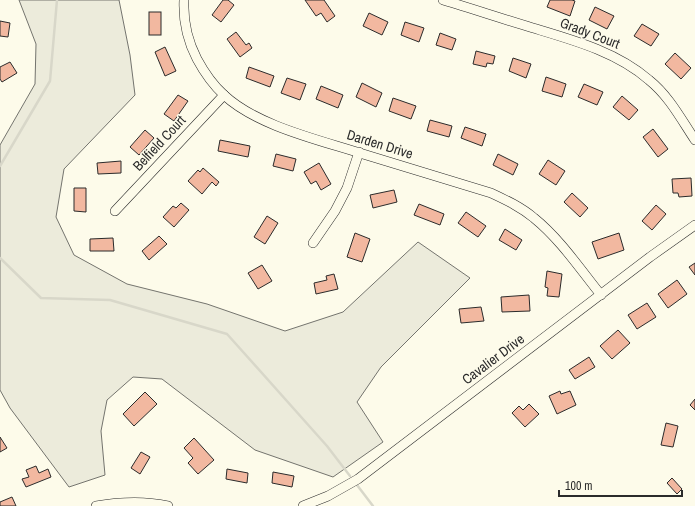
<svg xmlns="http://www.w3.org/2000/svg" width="695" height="506" viewBox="0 0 695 506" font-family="'Archivo Narrow',sans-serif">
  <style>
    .green { fill: #ecebdb; stroke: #74746e }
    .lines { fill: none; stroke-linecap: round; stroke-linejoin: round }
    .stream { stroke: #d8d7c9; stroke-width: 2.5 }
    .building { fill: #f2b8a0; stroke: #2b2b2b }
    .minor-casing { stroke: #2b2b2b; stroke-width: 10 }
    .minor { stroke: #fdfbea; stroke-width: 9 }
    .labels { text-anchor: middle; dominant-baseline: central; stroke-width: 3; stroke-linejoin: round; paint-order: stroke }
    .street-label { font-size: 14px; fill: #2b2b2b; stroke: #fdfbea }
  </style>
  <rect width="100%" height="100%" fill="#fdfbea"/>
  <polygon class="green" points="19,0 119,0 130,55 135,95 64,169 56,217 74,255 127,284 207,304 285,331 343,312 418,242 470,278 381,367 357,402 383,442 333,477 255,450 162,379 133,377 107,400 101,431 105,475 69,487 10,408 0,390 0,145 35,84 36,44"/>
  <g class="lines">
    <g class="stream">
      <polyline points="0,166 50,81 57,0"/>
      <polyline points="0,258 41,298 110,300 227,334 327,446 350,476"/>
      <polyline points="357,485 373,506"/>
    </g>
  </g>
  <g class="building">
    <polygon points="223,0 228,0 234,5 221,22 212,15"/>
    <polygon points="305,0 324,0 335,16 327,22 321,13 316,16"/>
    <polygon points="550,0 572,0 575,1 570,16 547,7"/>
    <polygon points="595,7 614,16 607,29 589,20"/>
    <rect x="149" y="12" width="12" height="23"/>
    <polygon points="369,13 388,22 382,35 363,26"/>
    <polygon points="0,21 10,23 8,37 0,36"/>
    <polygon points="405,22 424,28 419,42 401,35"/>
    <polygon points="642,24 659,34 651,46 634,36"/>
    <polygon points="236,32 246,45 249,43 252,48 240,57 227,39"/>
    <polygon points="440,33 456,39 452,50 436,45"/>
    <polygon points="165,47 176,71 165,76 155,52"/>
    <polygon points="476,51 495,56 493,64 487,63 486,67 473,64"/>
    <polygon points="675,53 691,68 681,79 665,64"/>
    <polygon points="513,58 531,64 526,78 509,71"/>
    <polygon points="10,62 17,73 2,82 0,79 0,67"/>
    <polygon points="249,67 274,76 270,87 246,78"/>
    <polygon points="546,77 566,84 562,97 542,91"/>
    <polygon points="287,78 306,84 300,100 281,93"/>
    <polygon points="362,83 382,93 376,107 356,97"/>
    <polygon points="584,84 603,92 597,105 578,97"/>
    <polygon points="321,86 343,95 338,108 316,99"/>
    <polygon points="178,95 188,101 174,121 164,114"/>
    <polygon points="622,96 638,110 629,120 613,107"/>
    <polygon points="393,98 416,106 411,119 389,111"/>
    <polygon points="430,120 452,126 449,137 427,131"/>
    <polygon points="465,127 486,134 482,146 461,138"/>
    <polygon points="653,129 668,149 658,157 643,137"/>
    <polygon points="145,130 154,138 139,155 130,147"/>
    <polygon points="220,140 250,146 248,157 218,151"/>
    <polygon points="276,154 296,159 293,171 273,166"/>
    <polygon points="498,154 518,164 513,175 493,165"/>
    <polygon points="548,160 565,171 556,185 539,174"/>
    <polygon points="121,161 121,173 98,174 97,163"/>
    <polygon points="319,163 331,184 321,190 316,181 311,184 304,172"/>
    <polygon points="203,168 219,182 216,186 212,182 202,194 188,181 198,170 200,172"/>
    <polygon points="691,178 692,196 679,197 678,193 673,193 672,179"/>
    <polygon points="74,188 86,188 86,212 74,211"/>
    <polygon points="394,190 397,202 373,208 370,195"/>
    <polygon points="572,193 588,208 580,217 564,202"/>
    <polygon points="181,203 189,210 174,227 163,217 173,206 176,208"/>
    <polygon points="419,204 444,214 440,225 414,215"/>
    <polygon points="656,205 666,214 652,230 642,221"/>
    <polygon points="466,212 486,226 478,237 458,223"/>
    <polygon points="267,216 278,223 265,244 254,237"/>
    <polygon points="505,229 522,240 516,250 499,240"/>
    <polygon points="355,233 370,239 362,262 347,257"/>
    <polygon points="619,233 624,250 598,259 592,242"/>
    <polygon points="159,236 167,244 149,260 142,251"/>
    <polygon points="113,238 114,251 90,251 90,239"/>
    <polygon points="695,263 695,275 689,267"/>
    <polygon points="262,265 272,281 258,289 248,273"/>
    <polygon points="547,271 562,274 559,297 547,296 548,288 545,287"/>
    <polygon points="334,274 338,289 316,294 314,283 327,280 326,276"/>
    <polygon points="677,280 687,294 668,308 658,294"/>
    <polygon points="529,295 530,311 502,312 501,297"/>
    <polygon points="647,303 656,317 637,329 628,315"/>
    <polygon points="481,307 484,321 461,323 459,309"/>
    <polygon points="618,330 630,343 612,359 600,346"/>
    <polygon points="589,357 595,367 575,379 569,370"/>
    <polygon points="560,391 561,394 570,391 576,405 557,414 549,396"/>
    <polygon points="145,392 157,404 134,426 123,414"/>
    <polygon points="695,399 695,410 690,405"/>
    <polygon points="529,404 539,414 525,427 512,413 519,406 523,410"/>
    <polygon points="666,423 678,426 673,447 661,445"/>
    <polygon points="0,437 7,448 0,452"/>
    <polygon points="194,438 214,460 198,474 188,463 193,458 184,448"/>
    <polygon points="141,452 150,457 140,474 131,468"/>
    <polygon points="36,466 39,473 48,469 51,477 26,487 22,479 29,477 26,470"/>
    <polygon points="227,469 248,473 247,483 226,479"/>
    <polygon points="273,472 294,476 292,487 272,483"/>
    <polygon points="672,478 682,489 677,494 667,483"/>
    <polygon points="12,497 16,506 0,506 0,502"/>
  </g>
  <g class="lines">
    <g class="minor-casing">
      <g id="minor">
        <path d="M184,0C183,21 187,40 197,59C204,72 213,85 224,95C257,126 320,140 363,154C406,167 448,180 491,193C506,200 521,207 534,218C560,239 580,269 601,295"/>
        <path d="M443,0C473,9 503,19 533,28C573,40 617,52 649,80C669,96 681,119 695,140"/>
        <polyline points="115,211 224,95"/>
        <polyline points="313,243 335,211 347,188 359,152"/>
        <path d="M96,506C120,502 145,501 168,506"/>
        <polyline points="303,506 328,496 358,479 650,257 695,225"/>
      </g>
    </g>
    <use href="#minor" class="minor"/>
  </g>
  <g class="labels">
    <g class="street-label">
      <text transform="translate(590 33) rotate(21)">Grady Court</text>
      <text transform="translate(159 143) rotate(-47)">Belfield Court</text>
      <text transform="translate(380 144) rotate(17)">Darden Drive</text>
      <text transform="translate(493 359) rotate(-37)">Cavalier Drive</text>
    </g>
  </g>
  <path d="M559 490v6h123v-6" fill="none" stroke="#2b2b2b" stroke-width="2"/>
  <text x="565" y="490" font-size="12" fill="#2b2b2b" stroke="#fdfbea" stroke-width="3" paint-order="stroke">100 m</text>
</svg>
